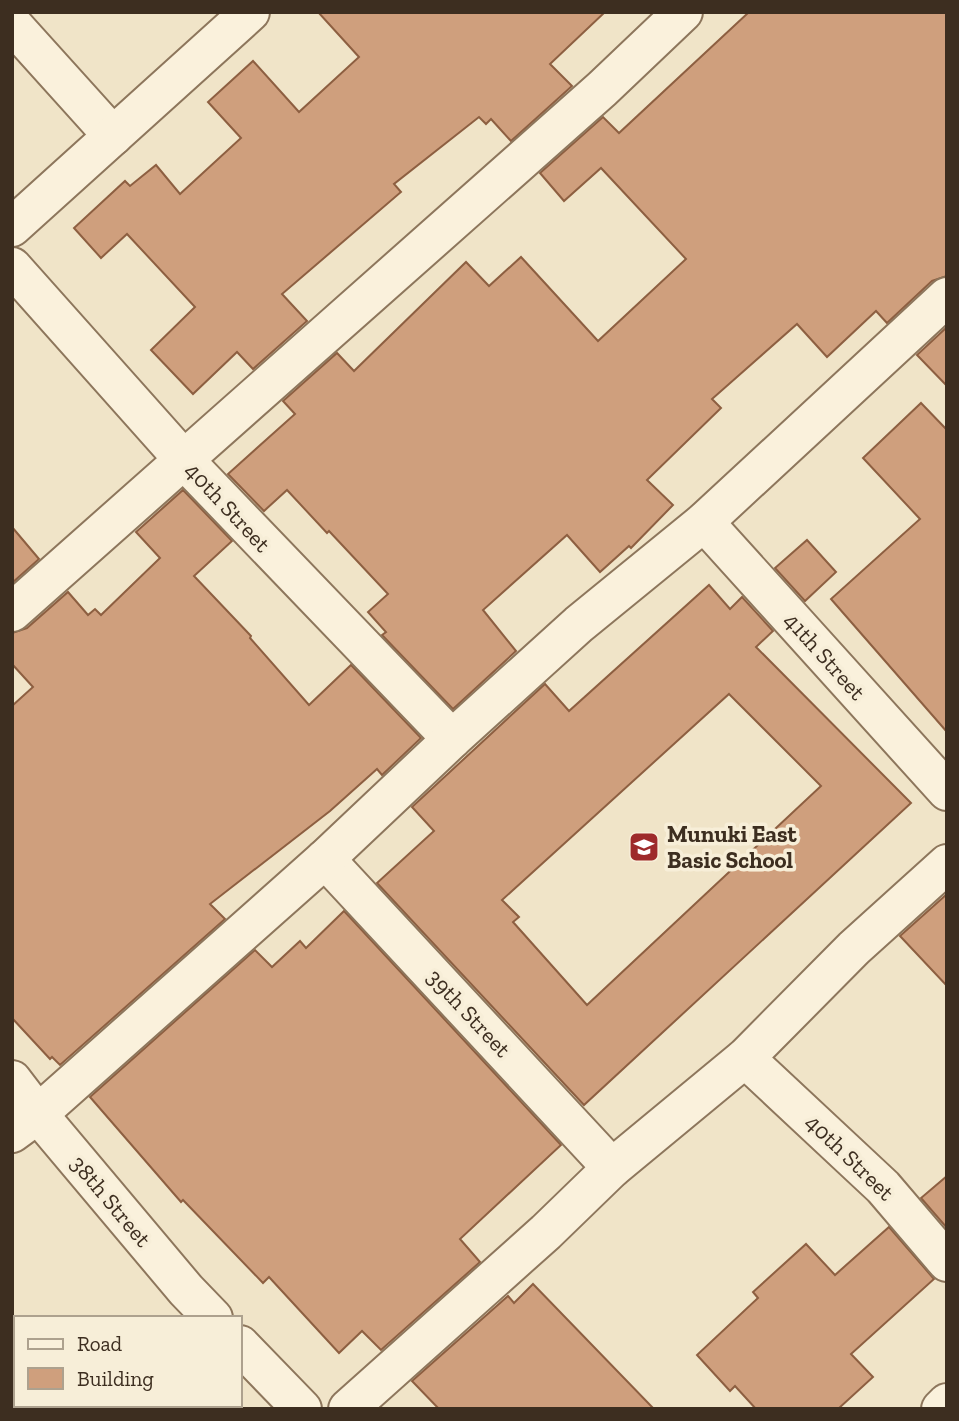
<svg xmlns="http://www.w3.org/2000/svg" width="959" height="1421" viewBox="0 0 959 1421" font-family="'Zilla Slab',serif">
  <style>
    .building { fill: #cf9f7d; stroke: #8d5f41; stroke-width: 2; fill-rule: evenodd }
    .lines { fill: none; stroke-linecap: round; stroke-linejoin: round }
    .minor-casing { stroke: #8d765c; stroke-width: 42 }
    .minor { stroke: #faf1dc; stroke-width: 38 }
    .labels { text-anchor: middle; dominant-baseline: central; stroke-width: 7; stroke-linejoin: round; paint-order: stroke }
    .street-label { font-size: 23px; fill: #3d2e20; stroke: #f7eed8 }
    .poi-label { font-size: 23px; font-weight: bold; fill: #3d2e20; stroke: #f7eed8; text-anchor: start }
  </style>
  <rect width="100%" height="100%" fill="#f0e4c8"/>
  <g class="building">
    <polygon points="318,12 605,12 550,64 572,86 511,141 491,119 486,124 479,117 394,184 401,192 282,294 307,321 253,369 237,352 193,394 151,350 195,307 127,234 101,258 74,228 125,181 130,186 156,165 180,194 241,138 208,102 253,61 299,112 359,57"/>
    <polygon points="749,12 947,12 947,276 932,281 887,323 876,311 827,357 797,324 712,399 721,408 647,480 673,505 631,548 629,546 600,572 567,535 483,610 516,651 453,709 382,635 386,632 368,612 388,594 329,531 327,533 287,490 264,511 228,474 295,414 283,401 337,353 354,371 466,262 489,286 521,257 598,341 686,259 601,168 564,201 540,173 603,117 619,133"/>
    <polygon points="947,327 947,386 917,355"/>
    <polygon points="921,403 947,430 947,732 831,599 920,519 863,458"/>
    <polygon points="183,490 232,541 194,576 251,636 250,638 309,705 351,665 421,738 382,775 377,769 330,811 210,904 225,919 60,1065 52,1057 50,1059 12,1018 12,706 33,687 12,664 12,633 27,628 68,592 88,615 95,609 101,615 160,558 136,532"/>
    <polygon points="12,527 39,559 12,583"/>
    <polygon points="807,540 836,572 805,601 775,568"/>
    <path d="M709,585L730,609L742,597L773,631L756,647L911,803L584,1105L377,883L434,831L412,807L545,684L569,711ZM729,694L821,786L587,1005L513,922L519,917L502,900Z"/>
    <polygon points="947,894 947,986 900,936"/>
    <polygon points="344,911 561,1145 460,1239 480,1262 381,1350 362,1331 339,1353 269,1277 263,1283 183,1200 181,1202 90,1097 255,950 272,967 300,941 306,948"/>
    <polygon points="947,1176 947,1228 921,1198"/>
    <polygon points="889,1227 934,1279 851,1354 873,1377 838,1409 756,1409 735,1386 730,1391 697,1355 758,1298 753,1292 806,1244 835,1275"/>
    <polygon points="533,1284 654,1409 439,1409 412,1381 508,1296 514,1303"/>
  </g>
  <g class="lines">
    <g class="minor-casing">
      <g id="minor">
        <polyline points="12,24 113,136"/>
        <polyline points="12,227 250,12"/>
        <polyline points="12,267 184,460 452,739"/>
        <polyline points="704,522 947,791"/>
        <polyline points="12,612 602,89 683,12"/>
        <polyline points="325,859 612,1168"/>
        <polyline points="745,1058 883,1187 947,1262"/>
        <polyline points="12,1080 38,1114 186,1290 213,1318"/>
        <polyline points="12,1133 38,1114 325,859 452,739 579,624 704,522 947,297"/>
        <polyline points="240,1345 302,1409"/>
        <polyline points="348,1409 546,1232 612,1168 745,1058 854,948 947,864"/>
        <polyline points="941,1409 947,1403"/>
      </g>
    </g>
    <use href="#minor" class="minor"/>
  </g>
  <defs>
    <g id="school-square" transform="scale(1.575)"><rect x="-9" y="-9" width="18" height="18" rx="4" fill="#9e2a2b" stroke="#f7eed8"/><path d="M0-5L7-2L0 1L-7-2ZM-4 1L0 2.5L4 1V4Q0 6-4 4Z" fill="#fff"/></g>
  </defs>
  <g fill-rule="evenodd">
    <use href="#school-square" x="644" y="847"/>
  </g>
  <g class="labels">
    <g class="street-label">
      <text transform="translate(228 507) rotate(47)">40th Street</text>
      <text transform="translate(825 656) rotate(48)">41th Street</text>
      <text transform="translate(469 1013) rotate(47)">39th Street</text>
      <text transform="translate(850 1157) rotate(44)">40th Street</text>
      <text transform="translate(111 1201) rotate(50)">38th Street</text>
    </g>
    <g class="poi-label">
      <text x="667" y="834">Munuki East<tspan x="667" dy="26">Basic School</tspan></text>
    </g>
  </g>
  <rect width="959" height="1421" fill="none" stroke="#3d2e20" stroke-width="28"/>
  <rect x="14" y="1316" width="228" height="91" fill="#f7eed8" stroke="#ada18e" stroke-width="2"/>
  <rect x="28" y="1339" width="35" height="10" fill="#faf1dc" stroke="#ada18e" stroke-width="2"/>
  <text x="77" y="1351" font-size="21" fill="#3d2e20">Road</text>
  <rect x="28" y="1368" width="35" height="21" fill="#cf9f7d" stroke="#ada18e" stroke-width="2"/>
  <text x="77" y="1386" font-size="21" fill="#3d2e20">Building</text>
</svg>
